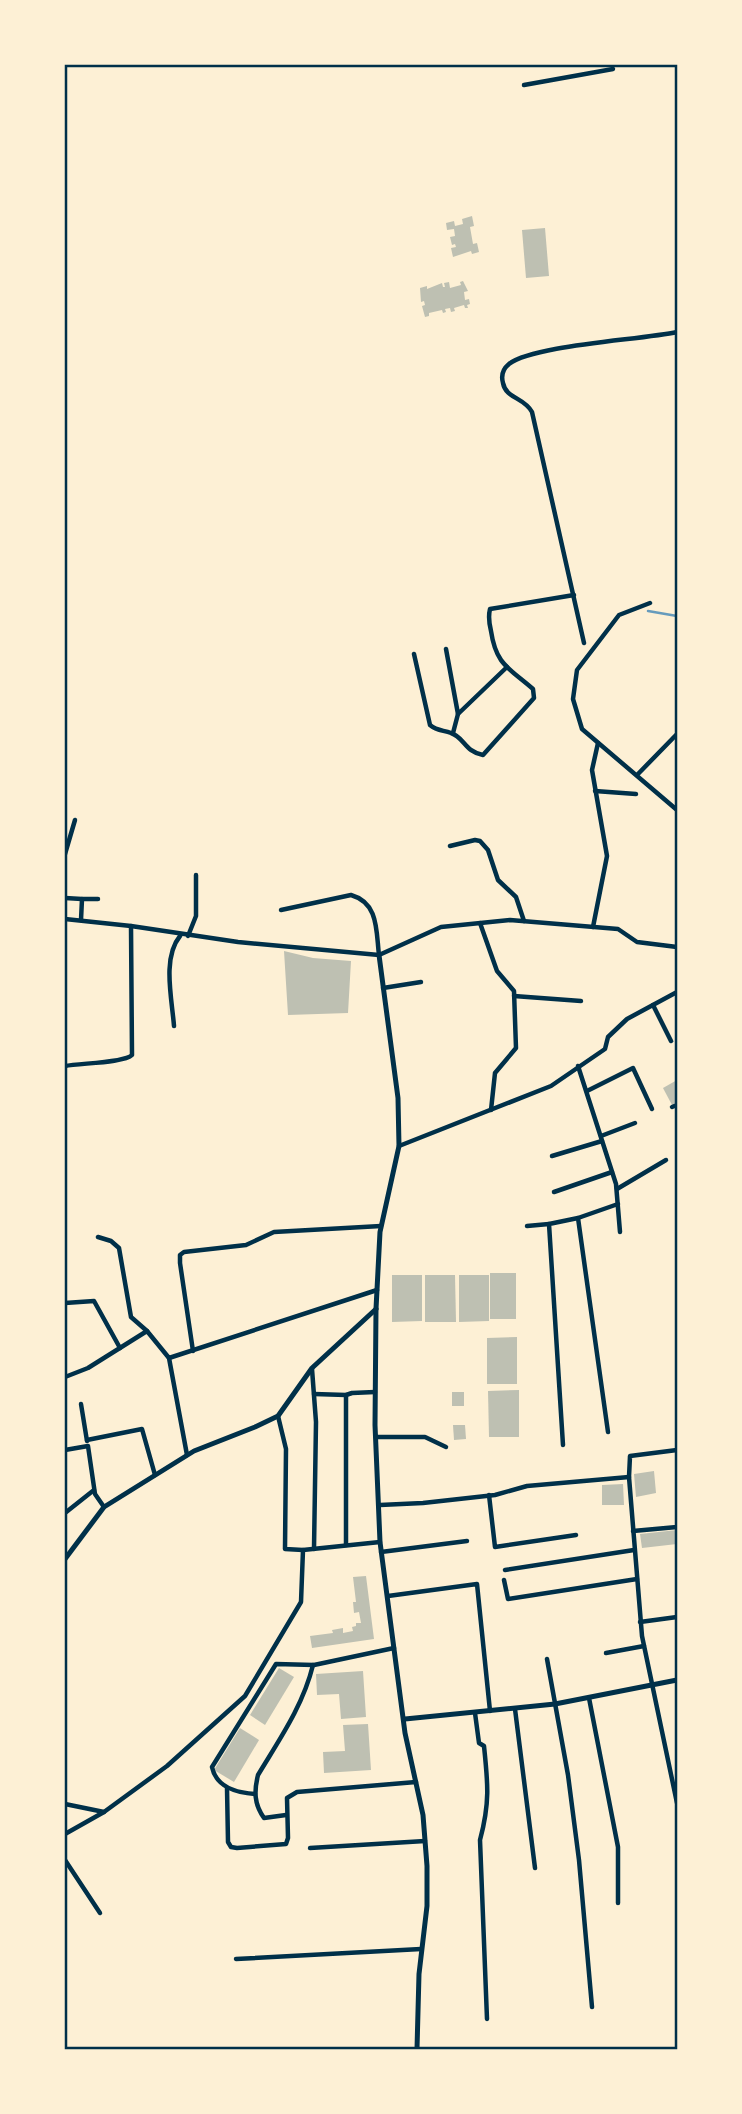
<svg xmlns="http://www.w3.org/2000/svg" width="742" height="2114" viewBox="0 0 742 2114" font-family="'IBM Plex Sans',sans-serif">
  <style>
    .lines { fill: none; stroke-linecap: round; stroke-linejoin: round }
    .stream { stroke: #669bbc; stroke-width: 2.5 }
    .building { fill: #bec0b2 }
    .minor { stroke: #003049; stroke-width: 4.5 }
    .tertiary { stroke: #003049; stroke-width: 5 }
    .neatline { fill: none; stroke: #003049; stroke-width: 2.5 }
  </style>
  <rect width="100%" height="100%" fill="#fdf0d5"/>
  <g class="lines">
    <polyline class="stream" points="648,611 677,616"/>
  </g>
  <g class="building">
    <polygon points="472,216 474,226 470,227 473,244 477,243 479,252 472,254 471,251 453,257 451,248 456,247 455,244 452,245 450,237 455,236 454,229 447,230 446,223 454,221 455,226 463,224 462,219"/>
    <polygon points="545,228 549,276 526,278 522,230"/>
    <polygon points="463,281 468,291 464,292 465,300 469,299 470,304 467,305 468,308 465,308 464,305 454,308 455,311 451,312 450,308 445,309 446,312 443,313 442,310 429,313 429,316 425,317 422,306 425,305 424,301 421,302 420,288 427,286 427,289 442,283 443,287 445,287 444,283 449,282 450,288 461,285 460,282"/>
    <polygon points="284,951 313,958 351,961 348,1013 288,1015"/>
    <polygon points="677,1080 677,1102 672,1105 663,1088"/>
    <rect x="490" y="1273" width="26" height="46"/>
    <polygon points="392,1275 422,1275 422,1321 392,1322"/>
    <polygon points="425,1275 455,1275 456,1322 425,1322"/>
    <polygon points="459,1275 489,1275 489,1321 459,1322"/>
    <polygon points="517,1337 517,1384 487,1384 487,1338"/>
    <polygon points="519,1390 519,1437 489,1437 488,1391"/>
    <rect x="452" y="1392" width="12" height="14"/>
    <polygon points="453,1425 465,1425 466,1439 454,1440"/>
    <polygon points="654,1471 656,1493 636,1497 634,1474"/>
    <polygon points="623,1484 624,1505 602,1505 602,1485"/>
    <polygon points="677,1530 677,1544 642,1548 640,1534"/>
    <polygon points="366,1576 374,1639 312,1648 310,1636 333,1633 332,1630 343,1628 343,1633 353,1631 352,1627 356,1626 356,1623 361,1623 359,1612 354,1613 353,1602 356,1602 353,1577"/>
    <polygon points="279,1668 294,1677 265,1725 250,1715"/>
    <polygon points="363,1671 366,1717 341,1719 339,1694 317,1695 316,1674"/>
    <polygon points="368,1724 371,1770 324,1773 323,1752 345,1751 343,1725"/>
    <polygon points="240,1728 259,1740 234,1782 214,1770"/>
  </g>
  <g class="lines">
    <g class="minor">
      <polyline points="524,85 613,69"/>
      <polyline points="650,603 619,615 577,670 573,699 582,729 677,810"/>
      <path d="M584,643L532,412C524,397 506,399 503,383C501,376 503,369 509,364C534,345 640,340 677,332"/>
      <polyline points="446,649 458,714 507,667"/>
      <path d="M414,654L430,725C437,731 443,730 451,733C464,737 465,752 483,755L534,698L533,689C509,668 496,665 491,631C489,623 488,617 490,609L574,595"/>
      <polyline points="453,733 458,714"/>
      <polyline points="638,774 677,734"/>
      <polyline points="595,791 636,794"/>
      <polyline points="450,846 475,840 480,841 488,850 498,880 516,897 524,921"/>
      <polyline points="65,854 75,820"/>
      <polyline points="65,898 82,899"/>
      <path d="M281,910L351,895C379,903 376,931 379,955"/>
      <polyline points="65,919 131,926 238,942 379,955 441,927 510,920 618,929 637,942 677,947"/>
      <polyline points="81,920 82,899 98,899"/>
      <polyline points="480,923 497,971 514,991 516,1048 495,1073 491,1110"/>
      <polyline points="593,927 607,856 592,770 598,743"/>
      <polyline points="188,936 196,916 196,875"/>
      <polyline points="383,988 421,982"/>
      <polyline points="514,996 581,1001"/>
      <polyline points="653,1005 671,1041"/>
      <path d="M174,1026C172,999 162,958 180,936"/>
      <path d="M65,1066C80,1063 124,1063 132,1055L131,926"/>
      <polyline points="578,1066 616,1184 620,1232"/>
      <polyline points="587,1091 633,1068 652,1109"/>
      <polyline points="672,1107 677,1105"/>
      <polyline points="601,1136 635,1123"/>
      <polyline points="399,1146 551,1086 605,1049 608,1037 627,1019 677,992"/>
      <polyline points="552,1156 602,1141"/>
      <polyline points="617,1189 666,1160"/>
      <polyline points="554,1192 612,1172"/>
      <polyline points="578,1218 618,1204"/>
      <polyline points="527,1226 549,1224"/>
      <polyline points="98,1237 111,1241 119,1248 131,1317 147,1331"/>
      <polyline points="65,1303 94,1301 120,1348"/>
      <polyline points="193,1351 180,1263 180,1255 184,1252 246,1245 274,1232 381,1226"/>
      <polyline points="169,1358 187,1455"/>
      <polyline points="312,1369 316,1422 314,1549"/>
      <polyline points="65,1377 88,1368 147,1331 169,1358 377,1290"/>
      <polyline points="314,1394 346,1395 352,1393 375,1392"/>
      <polyline points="346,1395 346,1545"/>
      <polyline points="81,1404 87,1441"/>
      <polyline points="278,1416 286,1449 285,1549 303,1550 380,1542"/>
      <polyline points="376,1437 425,1437 446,1447"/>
      <polyline points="87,1440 142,1429 155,1475"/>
      <polyline points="563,1445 549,1224 578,1218 608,1432"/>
      <polyline points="65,1450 88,1446 95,1494 104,1507"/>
      <polyline points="677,1450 630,1456 629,1477 642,1636 677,1803"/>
      <polyline points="489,1495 495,1547 576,1535"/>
      <polyline points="380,1505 423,1503 495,1495 527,1486 629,1477"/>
      <polyline points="65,1513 94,1490"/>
      <polyline points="633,1531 677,1527"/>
      <polyline points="381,1552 467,1541"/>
      <polyline points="505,1570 634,1550"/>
      <polyline points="504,1580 508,1599 637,1579"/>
      <polyline points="388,1596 477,1584 490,1711"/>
      <polyline points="640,1622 677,1617"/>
      <polyline points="606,1653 644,1646"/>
      <polyline points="547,1659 568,1775 579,1860 592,2007"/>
      <polyline points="589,1698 618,1847 618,1903"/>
      <polyline points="515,1709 535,1868"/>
      <path d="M475,1713L479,1743L484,1746C488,1784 490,1803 480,1840L487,2019"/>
      <polyline points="227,1788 228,1842 231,1847 237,1848 286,1844 288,1838 287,1798 297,1792 416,1782"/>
      <path d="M255,1794C237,1793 216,1787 212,1767L276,1664L314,1665L394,1648"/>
      <polyline points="65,1804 104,1812"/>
      <path d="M286,1815L264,1818C254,1804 254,1791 258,1775C279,1740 303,1706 313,1665"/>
      <polyline points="65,1834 104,1812 167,1766 245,1696 301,1602 303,1550"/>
      <polyline points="310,1848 425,1841"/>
      <polyline points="65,1860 100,1913"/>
      <polyline points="236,1959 421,1949"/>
    </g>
    <g class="tertiary">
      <polyline points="379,955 398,1098 399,1146 380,1232 376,1309 375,1425 380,1542 405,1733 423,1815 427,1866 427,1906 419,1974 417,2049"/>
      <polyline points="65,1559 104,1507 194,1451 255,1427 278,1416 312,1368 376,1309"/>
      <polyline points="405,1719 555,1704 677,1680"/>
    </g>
  </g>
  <rect width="742" height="2114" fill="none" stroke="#fdf0d5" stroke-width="133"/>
  <rect x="66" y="66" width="610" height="1982" class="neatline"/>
</svg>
